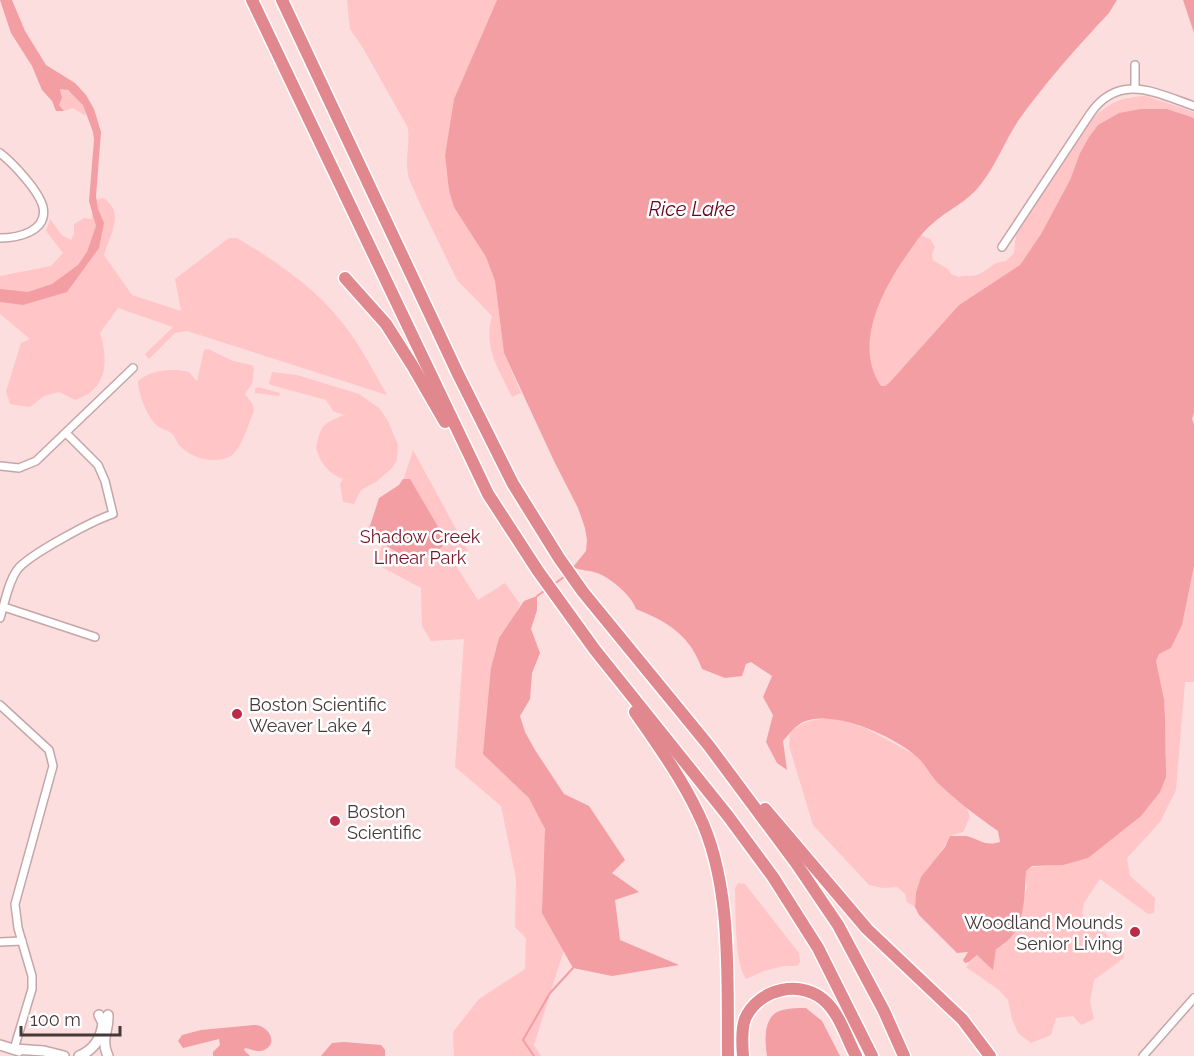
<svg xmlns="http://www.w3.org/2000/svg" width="1194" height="1056" viewBox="0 0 1194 1056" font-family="Raleway,sans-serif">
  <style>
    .green { fill: #ffc5c7 }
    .water { fill: #f29ea3 }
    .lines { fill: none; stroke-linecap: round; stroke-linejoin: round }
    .stream { stroke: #f29ea3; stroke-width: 2 }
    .minor-casing { stroke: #c4a6a7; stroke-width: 10 }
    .secondary-casing { stroke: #c4a6a7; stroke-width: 12 }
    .motorway-casing { stroke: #fff; stroke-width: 15 }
    .minor { stroke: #fff; stroke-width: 7 }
    .secondary { stroke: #fff; stroke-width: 9 }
    .motorway { stroke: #e0888e; stroke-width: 12 }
    .poi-dot { fill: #bb2a47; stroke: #fff; stroke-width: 2 }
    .labels { text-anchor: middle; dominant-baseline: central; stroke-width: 5; stroke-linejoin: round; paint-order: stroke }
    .park-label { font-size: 18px; fill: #771629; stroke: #fff }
    .poi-label { font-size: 18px; fill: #453939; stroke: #fff; text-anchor: start }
    .water-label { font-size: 20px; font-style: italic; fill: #6b0420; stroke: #fff }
  </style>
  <rect width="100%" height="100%" fill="#fddedf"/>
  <g class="green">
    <path d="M347,0H497L454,99L445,155L447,172L473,236L486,257L495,281L504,353L521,393L512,397C498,368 483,348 492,316L457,280L419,202C416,192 409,183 408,174C405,159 410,144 408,128L363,48L350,29Z"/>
    <path d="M60,88C73,91 86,102 86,116L73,108L64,111L59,105L62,98Z"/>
    <path d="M1146,96L1194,112V118L1167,109H1148L1119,113L1098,125L1089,137L1080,153L1070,180L1041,234L1020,265L959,305L890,382L885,386H880C850,337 890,274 921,235L930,239L935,247L932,254L933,260L949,270L951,274L959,277C966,274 972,278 979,274C991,269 991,262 1006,261L1014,253L1016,234L1092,119C1109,102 1123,97 1146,96Z"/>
    <path d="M103,198C126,212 109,236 104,255L132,295L181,311L175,279L229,238H237C274,260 313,286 341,321C359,343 373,370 387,395L187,331L175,333L149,359L145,354L173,327L118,308L100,333C109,362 107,390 75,400L59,392L44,396L30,407L10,404L6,391L21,343L30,339L0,314V276L51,266L63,253L46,231L50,219L62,235L71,240L74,234V224L84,218L92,219V205L98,199Z"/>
    <path d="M208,349L233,361L252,365L254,369L252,384L245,394L253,405L254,411C249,422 241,450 231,456C214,465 191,458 179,445C176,441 175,436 171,433C168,430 162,429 159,427C148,420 138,393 138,381C152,370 171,368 189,372L197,381L204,350Z"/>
    <path d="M272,372L297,375L359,394L379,408L388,421L398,445L397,460L392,468L376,482L361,490L354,504L343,502L340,484L343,479C329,474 320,463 316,448C321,424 323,424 344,415L333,411L326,400L271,385L269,383Z"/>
    <polygon points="258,387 280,393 279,396 255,393 255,389"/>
    <polygon points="413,450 468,551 453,561 478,600 505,583 520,604 501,657 570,931 534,1045 541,1056 454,1056 453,1032 479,999 525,969 526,938 515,927 516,879 501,806 455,767 464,639 431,641 422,626 421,588 376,564"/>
    <path d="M1194,566V682H1185L1176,790L1160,822L1127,858L1130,876L1155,898L1154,913L1148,914L1100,879L1084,903L1082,914L1124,949V958L1094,980L1090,1002L1094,1019L1081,1025L1073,1016L1056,1018L1051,1035L1031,1043L1018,1033L1012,1019L1008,1000L999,990L966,967L977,955L993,969L996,948L1004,945L1027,888L1025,871C1034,865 1038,867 1048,866C1070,865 1090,858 1106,843L1166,755L1164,699L1156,661L1159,654L1171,648L1182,625Z"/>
    <path d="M833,718L865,728L917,756L939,784L966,806L970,817L963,832L950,836C936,865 916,872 915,907L907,902L905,894L897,887L882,888L869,885L813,825L789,746L790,733C805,719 814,720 833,718Z"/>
    <path d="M738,883L745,884L799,953L800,962L797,966H784L764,971L746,979C734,962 736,910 735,888Z"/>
  </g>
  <g class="water">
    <polygon points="0,0 12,0 25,31 46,65 75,83 86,95 94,109 101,132 96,196 98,209 104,223 99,248 67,292 23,305 0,302 0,289 28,292 52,284 78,265 87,252 96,226 89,201 94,140 93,132 83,105 68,90 60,89 62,98 59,105 64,111 56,111 52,101 42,90 32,66 11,33"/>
    <path d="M497,0H1117L1109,13C1077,47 1045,83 1018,121C1005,141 996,165 981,184C969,201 947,210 932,224C921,233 914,245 906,256C882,290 853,346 881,386H885L890,382L959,305L1020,265L1041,234L1070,180L1080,153L1089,137L1098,125L1119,113L1141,109H1167L1194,118V413L1192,419L1194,424V566L1182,625L1171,648L1159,654L1156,661L1164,699L1165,717L1166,777L1160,792L1141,816L1088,858L1063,865L1032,866L1026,871C1024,900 1026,933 996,949L993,970L977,955L969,962L965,963L963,960L968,952L957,953L919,915L915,907L916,893L921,877L945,847L950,836C955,836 961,836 966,836C981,839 983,847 1000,842L998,831C979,818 957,801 940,785C931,777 926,765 917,757C894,736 833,709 803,722C795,726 789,734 783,741L787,770L777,763L766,742L773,715L763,697L772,676L751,662L746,664L742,676L725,678L702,669C690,635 668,622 636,609C633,597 610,577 597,573C589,570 581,571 573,567L586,551L587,540L585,528L578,508L554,461L504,353L495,281L486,257L454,207L449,190L445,155L454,99Z"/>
    <polygon points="1183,0 1194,0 1194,33"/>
    <path d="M403,479H410L444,537L442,547C436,551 425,559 417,559C401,559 380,541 369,529L379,498L399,485Z"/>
    <polygon points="537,596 537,610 531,629 540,653 532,673 530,699 520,716 525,732 535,750 564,794 589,806 625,860 612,873 639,892 615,900 620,940 679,965 612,976 573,968 542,913 545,829 529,798 483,754 491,668 499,638 524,601"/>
    <path d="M806,1008L822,1021L840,1056H767C765,1043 763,1020 777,1012C785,1008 798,1008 806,1008Z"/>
    <path d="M254,1025C269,1025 279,1044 264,1050C259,1053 250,1049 245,1048L244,1050L250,1056H213V1052L220,1045L219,1039L183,1048L178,1041L182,1035L201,1030Z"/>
    <polygon points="344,1042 381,1045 385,1050 385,1056 321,1056 332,1043"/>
  </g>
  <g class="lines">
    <g class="stream">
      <polyline points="554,584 567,575"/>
      <polyline points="537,596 547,589"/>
      <polyline points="534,1056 523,1040 550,993 573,968"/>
    </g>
    <g class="minor-casing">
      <g id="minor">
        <polyline points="1135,88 1135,65"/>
        <path d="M0,153C13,163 39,191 43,207C48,232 17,238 0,238"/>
        <path d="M1002,247L1090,114C1119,72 1156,93 1194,106"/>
        <polyline points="0,466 19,468 36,461 133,368"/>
        <polyline points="4,607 95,637"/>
        <path d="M0,618C5,602 8,583 17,570C28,555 94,520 113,514L105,481L98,465L66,433"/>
        <polyline points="0,705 49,750 53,766 15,904 18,928 32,976 32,989 14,1049"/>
        <polyline points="0,942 22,941"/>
        <polyline points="1143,1056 1194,998"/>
      </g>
    </g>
    <g class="secondary-casing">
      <g id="secondary">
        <polyline points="0,1045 19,1051"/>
        <polyline points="14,1049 44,1051 64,1056"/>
        <path d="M79,1056C94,1050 101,1039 103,1023L99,1015"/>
        <path d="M108,1056C100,1039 109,1031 108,1015"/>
      </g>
    </g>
    <g class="motorway-casing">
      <g id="motorway">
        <polyline points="252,0 488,494 538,571 595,650 728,816 773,877 818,948 872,1056"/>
        <polyline points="282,0 458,374 513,484 559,558 583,592 709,746 796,863 838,925 884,1011 904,1056"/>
        <polyline points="345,278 386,324 412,365 445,422"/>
        <path d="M635,712C657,744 681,777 698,813C733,883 727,979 728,1056"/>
        <polyline points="765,809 867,929 962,1019 990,1056"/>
        <path d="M743,1056C742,1044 741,1030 745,1019C758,988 803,978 827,1003C840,1016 847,1039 856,1056"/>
      </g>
    </g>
    <use href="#minor" class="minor"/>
    <use href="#secondary" class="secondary"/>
    <use href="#motorway" class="motorway"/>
  </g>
  <g class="poi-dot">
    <circle cx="237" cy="714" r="6"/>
    <circle cx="335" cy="821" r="6"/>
    <circle cx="1135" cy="932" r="6"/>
  </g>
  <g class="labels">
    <g class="park-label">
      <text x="420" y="536">Shadow Creek<tspan x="420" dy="21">Linear Park</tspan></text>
    </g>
    <g class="poi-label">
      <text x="249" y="704">Boston Scientific<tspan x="249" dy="21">Weaver Lake 4</tspan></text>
      <text x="347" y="811">Boston<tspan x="347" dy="21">Scientific</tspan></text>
      <text x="1123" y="922" text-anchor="end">Woodland Mounds<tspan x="1123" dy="21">Senior Living</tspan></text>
    </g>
    <g class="water-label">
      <text x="692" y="209">Rice Lake</text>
    </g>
  </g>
  <path d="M21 1026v9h99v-9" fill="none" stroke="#453939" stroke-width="3"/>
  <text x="30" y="1026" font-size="18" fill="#453939" stroke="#ffffff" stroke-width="4.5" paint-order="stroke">100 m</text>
</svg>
